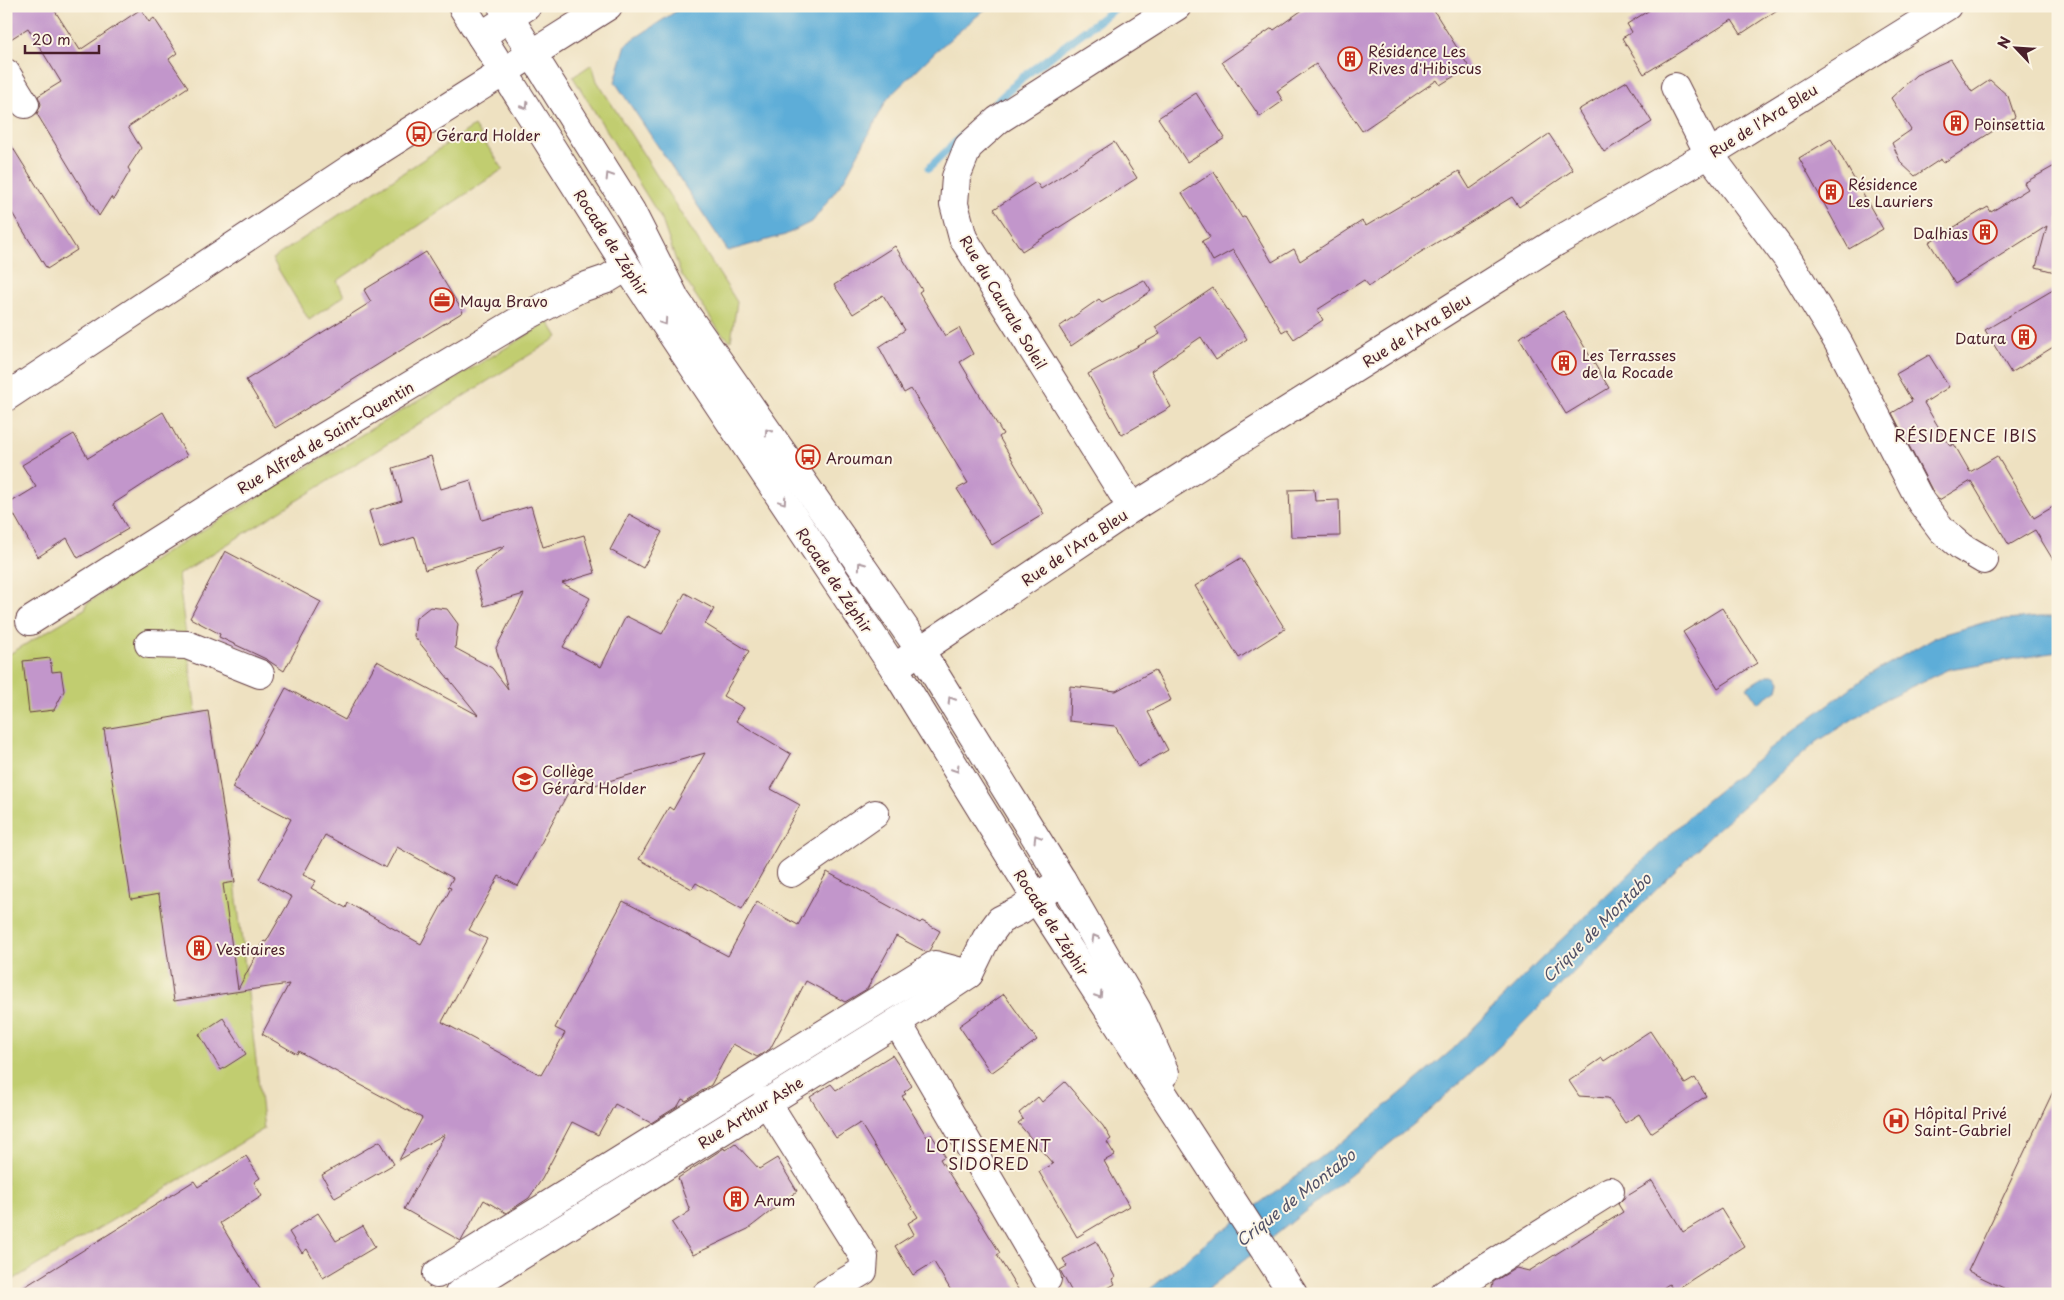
<svg xmlns="http://www.w3.org/2000/svg" width="2064" height="1300" viewBox="0 0 2064 1300" font-family="'Playpen Sans',sans-serif">
  <style>
    .green { fill: #c1cd6f; stroke: #86764d }
    .water { fill: #5dadd8; stroke: #546682 }
    .lines { fill: none; stroke-linecap: round; stroke-linejoin: round }
    .stream { stroke: #5dadd8; stroke-width: 8 }
    .building { fill: #c296cb; fill-rule: evenodd }
    .minor-casing { stroke: #633c42; stroke-width: 30 }
    .major-casing { stroke: #633c42; stroke-width: 30 }
    .minor { stroke: #fff; stroke-width: 28 }
    .major { stroke: #fff; stroke-width: 28 }
    .oneway { stroke: #ae9aa0 }
    .labels { text-anchor: middle; dominant-baseline: central; stroke-width: 4; stroke-linejoin: round; paint-order: stroke }
    .poi-label { font-size: 15px; fill: #4a1f2b; stroke: #fcf5e5; text-anchor: start }
    .street-label { font-size: 15px; fill: #4a1f2b; stroke: #fcf5e5 }
    .neighbourhood-label { font-size: 16px; letter-spacing: 1px; fill: #4a1f2b; stroke: #fcf5e5 }
    .water-label { font-size: 16px; font-style: italic; fill: #515168; stroke: #fcf5e5 }
  </style>
  <rect width="100%" height="100%" fill="#fcf5e5"/>
  <filter id="ink" filterUnits="userSpaceOnUse"><feTurbulence type="fractalNoise" baseFrequency=".02" numOctaves="2"/><feDisplacementMap in="SourceGraphic" scale="10" xChannelSelector="R" yChannelSelector="G"/><feConvolveMatrix kernelMatrix="1 2 1 2 8 2 1 2 1" color-interpolation-filters="sRGB"/></filter>
  <filter id="wash" filterUnits="userSpaceOnUse"><feTurbulence type="fractalNoise" baseFrequency=".0096" numOctaves="4" result="noise"/><feDisplacementMap in="SourceGraphic" scale="20" xChannelSelector="R" yChannelSelector="G"/><feGaussianBlur stdDeviation="1.12" result="paint"/><feColorMatrix in="noise" values="0 0 0 0 0 0 0 0 0 0 0 0 0 0 0 0 0 1.4 0 .05"/><feComposite in="paint" operator="in"/></filter>
  <g filter="url(#wash)">
    <rect width="100%" height="100%" fill="#eee1c1"/>
    <g class="green">
      <polygon points="592,64 597,81 737,302 731,341 720,332 680,272 662,220 573,77"/>
      <polygon points="474,126 503,169 337,281 344,296 309,320 272,259"/>
      <polygon points="549,322 558,337 178,575 196,713 208,711 235,882 264,1129 6,1284 6,656 86,608 86,604 178,545"/>
    </g>
    <g class="water">
      <polygon points="684,6 989,6 936,51 888,98 845,178 813,221 785,235 728,251 615,82 626,44"/>
      <polygon points="2039,617 2058,617 2058,652 1949,669 1885,699 1818,741 1718,828 1500,1046 1419,1120 1202,1294 1144,1294 1206,1243 1355,1132 1452,1050 1539,961 1702,804 1786,736 1864,678 1935,637 1986,622"/>
      <polygon points="1767,675 1776,675 1780,681 1778,689 1758,703 1747,687"/>
    </g>
    <g class="lines">
      <g class="stream">
        <polyline points="982,116 1023,77 1118,6"/>
        <polyline points="929,168 962,136"/>
      </g>
    </g>
    <g id="blocks">
      <g class="building">
        <polygon points="6,6 63,6 55,11 80,50 141,9 149,22 154,18 177,53 169,59 188,87 128,127 141,148 128,168 130,171 113,200 111,197 99,216 37,114 41,104 38,96 61,82 28,28 6,42"/>
        <polygon points="1308,6 1431,6 1469,67 1440,85 1437,80 1362,131 1316,64 1277,91 1283,101 1260,117 1222,62 1272,28 1274,30"/>
        <polygon points="1656,6 1783,6 1741,34 1732,20 1644,74 1622,38 1632,32 1627,24"/>
        <polygon points="1951,59 1972,92 1990,80 2008,96 2015,117 1943,163 1941,159 1915,176 1901,163 1892,143 1911,130 1891,98 1916,75"/>
        <polygon points="1627,81 1652,122 1604,152 1578,110"/>
        <polygon points="1196,93 1225,138 1187,162 1158,118"/>
        <polygon points="1549,134 1573,170 1519,207 1512,197 1421,252 1369,286 1364,280 1317,310 1323,320 1294,339 1287,329 1282,332 1233,250 1213,261 1202,241 1210,237 1182,193 1214,172 1242,218 1245,216 1272,262 1294,249 1300,261 1362,221 1366,226 1459,171 1470,189"/>
        <polygon points="6,137 77,250 47,269 6,203"/>
        <polygon points="1831,139 1883,229 1849,249 1799,158"/>
        <polygon points="1114,142 1137,178 1022,251 994,209 1036,182 1041,189"/>
        <polygon points="2058,164 2058,273 2036,267 2047,226 1955,284 1929,242 1988,207 1991,212 2028,189 2024,183"/>
        <polygon points="895,246 922,290 919,292 945,336 959,328 973,354 960,362 1003,434 999,437 1044,514 992,545 957,489 968,483 911,389 904,393 879,347 905,330 883,295 853,314 834,285"/>
        <polygon points="426,252 463,312 275,428 246,380 371,302 364,290"/>
        <polygon points="1144,280 1151,291 1071,346 1059,327 1099,299 1102,302"/>
        <polygon points="2058,287 2058,344 2011,373 1985,330"/>
        <polygon points="1213,288 1247,339 1216,360 1201,337 1151,371 1171,407 1122,435 1088,374 1160,334 1155,327"/>
        <polygon points="1563,311 1609,388 1566,414 1519,338"/>
        <polygon points="1929,355 1949,387 1924,403 1950,446 1954,444 1970,472 1997,456 2034,518 2058,504 2058,568 2035,530 2009,545 1971,481 1939,500 1934,494 1892,413 1912,401 1896,374"/>
        <polygon points="163,412 187,456 113,504 128,529 78,558 67,538 38,557 8,504 36,487 22,465 74,434 88,458"/>
        <path d="M431,456L441,489L471,480L482,520L531,506L543,547L584,535L595,573L562,583L590,598L563,647L601,667L626,616L662,634L685,593L714,609L705,624L749,651L723,696L744,708L736,721L791,754L771,789L800,805L742,909L696,883L692,889L639,859L669,807L673,810L705,753L595,785L577,776L518,886L499,876L469,930L487,939L442,1022L541,1075L565,1033L555,1028L623,901L728,956L757,902L798,925L827,872L920,923L922,921L940,931L929,951L926,952L896,936L867,989L845,1002L806,981L770,1049L757,1057L733,1044L711,1085L686,1101L682,1099L678,1106L651,1123L615,1104L598,1135L572,1122L542,1179L529,1198L506,1213L484,1200L461,1241L404,1209L445,1134L399,1160L422,1118L298,1051L297,1054L262,1034L289,984L174,1001L159,894L131,899L104,729L208,711L235,882L223,884L238,989L264,941L266,942L292,897L259,879L291,819L232,788L286,688L345,720L377,661L478,715L414,636L416,618L430,607L447,609L458,624L455,648L492,668L508,689L496,648L524,594L484,606L474,571L505,546L425,570L415,537L380,548L369,511L402,501L393,468ZM325,835L386,868L397,847L453,878L448,887L451,888L421,944L348,903L346,908L311,888L316,881L303,875Z"/>
        <polygon points="1314,489 1315,501 1339,500 1340,536 1291,537 1289,490"/>
        <polygon points="629,514 662,532 643,568 610,550"/>
        <polygon points="225,551 321,602 284,671 266,659 219,637 220,634 190,618"/>
        <polygon points="1241,558 1285,629 1239,658 1195,586"/>
        <polygon points="1722,608 1757,663 1718,688 1683,632"/>
        <polygon points="50,658 52,672 61,671 64,691 54,710 29,713 23,661"/>
        <polygon points="1155,670 1171,700 1148,712 1168,750 1138,767 1115,726 1069,721 1070,686 1116,691"/>
        <polygon points="1004,994 1037,1040 991,1073 959,1026"/>
        <polygon points="223,1018 246,1054 221,1070 199,1034"/>
        <polygon points="1650,1031 1685,1084 1695,1078 1706,1096 1651,1133 1639,1114 1625,1123 1608,1098 1579,1096 1569,1081 1602,1058 1604,1061"/>
        <polygon points="892,1055 912,1086 904,1092 906,1094 902,1096 927,1137 931,1134 945,1156 940,1159 960,1191 961,1190 1000,1253 997,1255 1021,1294 953,1294 934,1262 913,1275 895,1246 914,1234 908,1223 918,1217 860,1123 836,1138 810,1097 831,1084 836,1090"/>
        <polygon points="2058,1081 2058,1294 2016,1294 1968,1271"/>
        <polygon points="1065,1082 1103,1126 1111,1139 1107,1142 1115,1155 1104,1161 1129,1206 1077,1237 1039,1172 1053,1164 1018,1123 1023,1119 1019,1113 1038,1097 1042,1102"/>
        <polygon points="380,1141 394,1164 335,1198 322,1175"/>
        <polygon points="735,1143 759,1169 777,1158 797,1191 748,1229 693,1255 672,1223 690,1211 678,1178 724,1148 725,1150"/>
        <polygon points="246,1156 260,1178 254,1182 262,1196 220,1223 263,1294 13,1294 194,1181 198,1187"/>
        <polygon points="1652,1181 1683,1232 1721,1209 1744,1246 1674,1291 1669,1284 1654,1294 1491,1294 1493,1282 1516,1268 1529,1271 1623,1212 1618,1204 1624,1198"/>
        <polygon points="318,1213 336,1241 363,1226 375,1247 323,1278 307,1249 302,1253 289,1232"/>
        <polygon points="1096,1241 1115,1277 1112,1279 1115,1284 1097,1294 1073,1294 1060,1270 1067,1266 1063,1259"/>
      </g>
    </g>
  </g>
  <g filter="url(#ink)">
    <use href="#blocks" fill-opacity="0" stroke="#633c42" stroke-width="1"/>
    <g class="lines">
      <g class="minor-casing">
        <g id="minor">
          <polyline points="481,36 527,6"/>
          <polyline points="6,73 25,104"/>
          <polyline points="1675,87 1709,154 1787,258 1838,342 1921,502 1942,530 1962,547 1984,560"/>
          <polyline points="6,397 353,167 608,6"/>
          <polyline points="1132,508 963,238 954,204 956,177 968,147 998,120 1177,6"/>
          <polyline points="30,621 272,468 525,317 578,289 607,279 627,267"/>
          <polyline points="149,644 187,645 260,674"/>
          <polyline points="894,668 1132,508 1462,301 1556,242 1709,154 1947,6"/>
          <polyline points="791,873 875,814"/>
          <polyline points="897,1022 1047,1279"/>
          <polyline points="766,1101 864,1257 863,1271 825,1294"/>
          <polyline points="437,1274 935,965 969,974"/>
          <polyline points="459,1294 897,1022 969,974 986,939 1000,920 1020,910 1062,880"/>
          <polyline points="1445,1294 1610,1191"/>
        </g>
      </g>
      <g class="major-casing">
        <g id="major">
          <polyline points="462,6 627,267 894,668 1036,898 1293,1294"/>
          <polyline points="502,6 631,211 676,300 920,650 1062,880 1137,1010 1165,1073"/>
        </g>
      </g>
      <use href="#minor" class="minor"/>
      <use href="#major" class="major"/>
    </g>
    <defs><path id="oneway-chevron" d="M-2-3.5L2.5 0L-2 3.5" fill="none" stroke-width="1.6" stroke-linecap="round" stroke-linejoin="round" transform="scale(1.25)"/></defs>
    <g class="oneway">
      <use href="#oneway-chevron" transform="translate(525 106) rotate(58)"/>
      <use href="#oneway-chevron" transform="translate(609 176) rotate(-122)"/>
      <use href="#oneway-chevron" transform="translate(664 322) rotate(56)"/>
      <use href="#oneway-chevron" transform="translate(768 432) rotate(-125)"/>
      <use href="#oneway-chevron" transform="translate(783 501) rotate(56)"/>
      <use href="#oneway-chevron" transform="translate(861 565) rotate(-125)"/>
      <use href="#oneway-chevron" transform="translate(951 700) rotate(-122)"/>
      <use href="#oneway-chevron" transform="translate(956 769) rotate(58)"/>
      <use href="#oneway-chevron" transform="translate(1037 838) rotate(-121)"/>
      <use href="#oneway-chevron" transform="translate(1095 938) rotate(-120)"/>
      <use href="#oneway-chevron" transform="translate(1099 995) rotate(57)"/>
    </g>
  </g>
  <defs>
    <g id="building-ring" transform="scale(1.25)"><circle r="9.5" fill="#fcf5e5" stroke="#c8321e" stroke-width="1.5"/><path d="M-4-6H4V6H1V3H-1V6H-4ZM-2.5-4.3h1.7v1.8h-1.7ZM.8-4.3h1.7v1.8H.8ZM-2.5-1h1.7V.8h-1.7ZM.8-1h1.7V.8H.8Z" fill="#c8321e"/></g>
    <g id="bus-ring" transform="scale(1.25)"><circle r="9.5" fill="#fcf5e5" stroke="#c8321e" stroke-width="1.5"/><path d="M-5-6H5V4H4V6H2V4H-2V6H-4V4H-5ZM-3.5-4V0h7V-4ZM-3.5 1.2v1.5H-2V1.2ZM2 1.2v1.5H3.5V1.2Z" fill="#c8321e"/></g>
    <g id="office-ring" transform="scale(1.25)"><circle r="9.5" fill="#fcf5e5" stroke="#c8321e" stroke-width="1.5"/><path d="M-6-3h4V-5.5h4V-3h4V5H-6ZM-1-4.5V-3h2v-1.5ZM-6 0V1H6V0Z" fill="#c8321e"/></g>
    <g id="school-ring" transform="scale(1.25)"><circle r="9.5" fill="#fcf5e5" stroke="#c8321e" stroke-width="1.5"/><path d="M0-5L7-2L0 1L-7-2ZM-4 1L0 2.5L4 1V4Q0 6-4 4Z" fill="#c8321e"/></g>
    <g id="hospital-ring" transform="scale(1.25)"><circle r="9.5" fill="#fcf5e5" stroke="#c8321e" stroke-width="1.5"/><path d="M-5-5h3v3.5h4V-5h3V5h-3V1.5h-4V5h-3Z" fill="#c8321e"/></g>
  </defs>
  <g fill-rule="evenodd">
    <use href="#building-ring" x="1350" y="59"/>
    <use href="#building-ring" x="1956" y="123"/>
    <use href="#bus-ring" x="419" y="134"/>
    <use href="#building-ring" x="1831" y="192"/>
    <use href="#building-ring" x="1985" y="232"/>
    <use href="#office-ring" x="442" y="300"/>
    <use href="#building-ring" x="2024" y="337"/>
    <use href="#building-ring" x="1564" y="363"/>
    <use href="#bus-ring" x="808" y="457"/>
    <use href="#school-ring" x="525" y="779"/>
    <use href="#building-ring" x="199" y="948"/>
    <use href="#hospital-ring" x="1896" y="1121"/>
    <use href="#building-ring" x="736" y="1199"/>
  </g>
  <g class="labels">
    <g class="poi-label">
      <text x="1368" y="50">Résidence Les<tspan x="1368" dy="17">Rives d'Hibiscus</tspan></text>
      <text x="1974" y="123">Poinsettia</text>
      <text x="436" y="134">Gérard Holder</text>
      <text x="1848" y="183">Résidence<tspan x="1848" dy="17">Les Lauriers</tspan></text>
      <text x="1968" y="232" text-anchor="end">Dalhias</text>
      <text x="460" y="300">Maya Bravo</text>
      <text x="2006" y="337" text-anchor="end">Datura</text>
      <text x="1582" y="354">Les Terrasses<tspan x="1582" dy="17">de la Rocade</tspan></text>
      <text x="826" y="457">Arouman</text>
      <text x="542" y="770">Collège<tspan x="542" dy="17">Gérard Holder</tspan></text>
      <text x="216" y="948">Vestiaires</text>
      <text x="1914" y="1112">Hôpital Privé<tspan x="1914" dy="17">Saint-Gabriel</tspan></text>
      <text x="754" y="1199">Arum</text>
    </g>
    <g class="street-label">
      <text transform="translate(1763 120) rotate(-32)">Rue de l'Ara Bleu</text>
      <text transform="translate(612 242) rotate(57)">Rocade de Zéphir</text>
      <text transform="translate(1004 302) rotate(59)">Rue du Caurale Soleil</text>
      <text transform="translate(1416 330) rotate(-32)">Rue de l'Ara Bleu</text>
      <text transform="translate(325 437) rotate(-31)">Rue Alfred de Saint-Quentin</text>
      <text transform="translate(1074 547) rotate(-34)">Rue de l'Ara Bleu</text>
      <text transform="translate(835 580) rotate(56)">Rocade de Zéphir</text>
      <text transform="translate(1052 922) rotate(57)">Rocade de Zéphir</text>
      <text transform="translate(750 1112) rotate(-32)">Rue Arthur Ashe</text>
    </g>
    <g class="neighbourhood-label">
      <text x="1966" y="435">RÉSIDENCE IBIS</text>
      <text x="989" y="1145">LOTISSEMENT<tspan x="989" dy="18">SIDORED</tspan></text>
    </g>
    <g class="water-label">
      <text transform="translate(1596 927) rotate(-45)">Crique de Montabo</text>
      <text transform="translate(1295 1197) rotate(-38)">Crique de Montabo</text>
    </g>
  </g>
  <rect width="2064" height="1300" fill="none" stroke="#fcf5e5" stroke-width="25"/>
  <g transform="translate(2016 48) rotate(295)" stroke="#fcf5e5" stroke-width="4" paint-order="stroke">
  <path d="M0-4L9 19L0 12L-9 19Z" fill="#4a1f2b"/>
  <text y="-8" font-size="14" font-weight="bold" text-anchor="middle" fill="#4a1f2b">N</text>
  </g>
  <path d="M25 45v8h74v-8" fill="none" stroke="#4a1f2b" stroke-width="2.5"/>
  <text x="32" y="45" font-size="15" fill="#4a1f2b" stroke="#fcf5e5" stroke-width="4" paint-order="stroke">20 m</text>
</svg>
